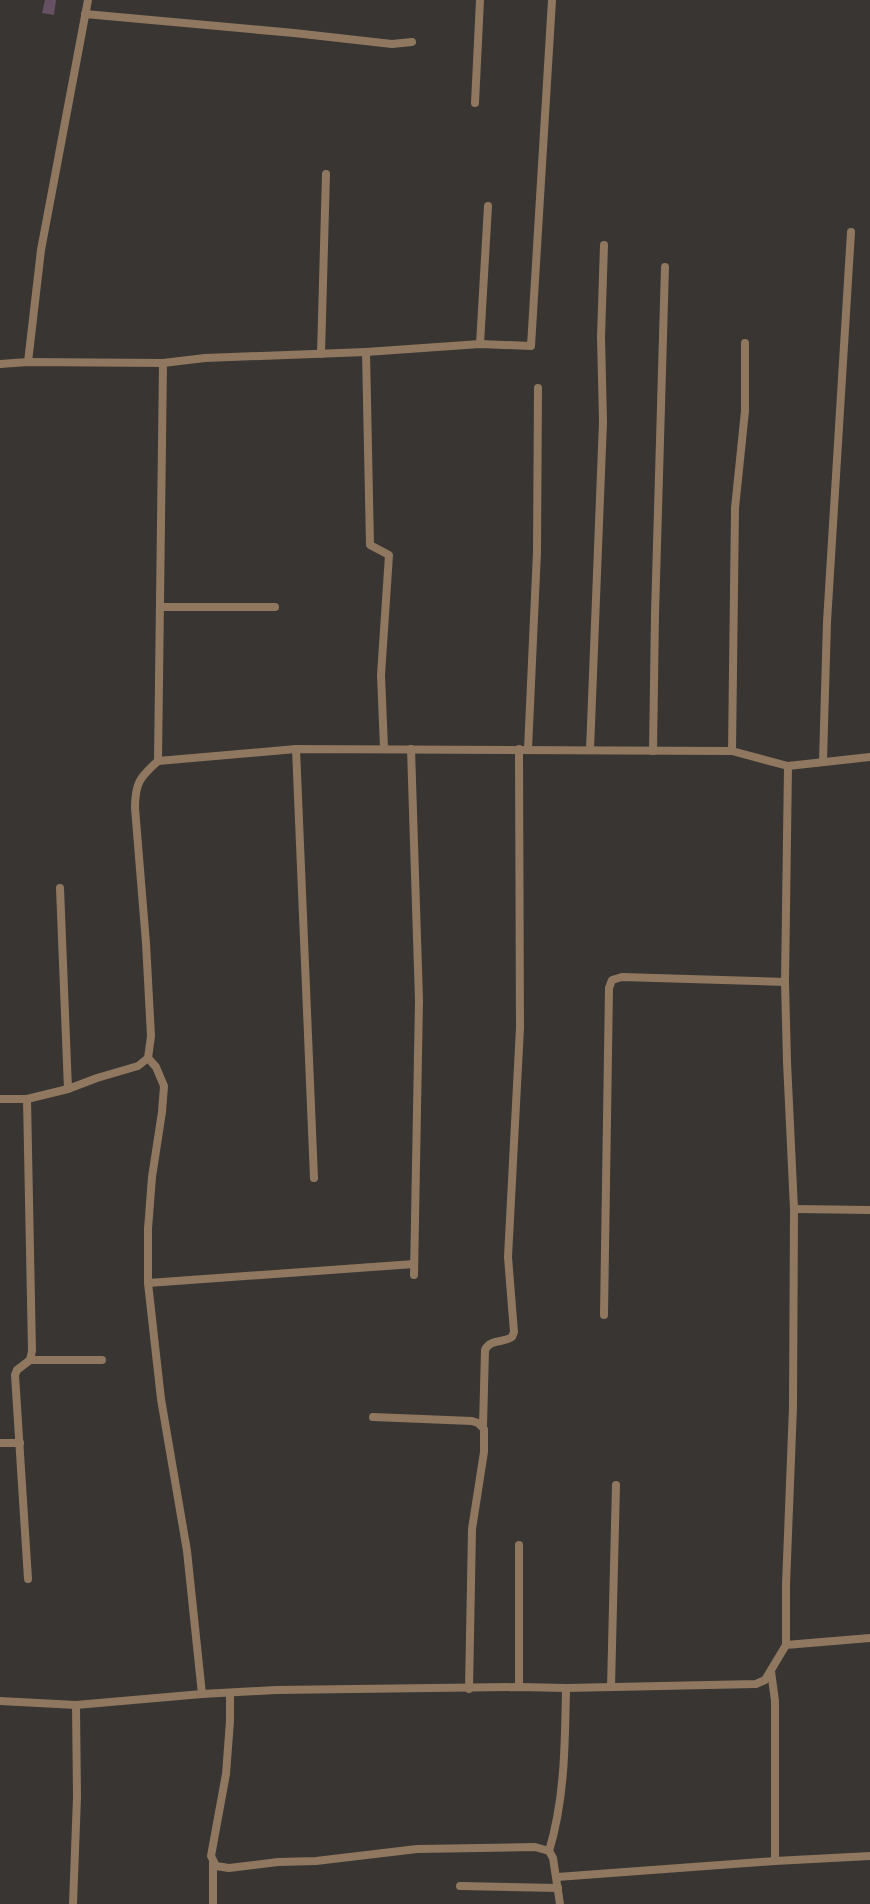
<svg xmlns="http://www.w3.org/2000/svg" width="870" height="1904" viewBox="0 0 870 1904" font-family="Roboto,sans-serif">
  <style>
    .building { fill: #665063 }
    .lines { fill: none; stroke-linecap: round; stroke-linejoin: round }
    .lane { stroke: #8f785f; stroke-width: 8 }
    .street { stroke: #8f785f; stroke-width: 8 }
  </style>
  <rect width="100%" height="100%" fill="#383532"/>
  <polygon class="building" points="45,0 56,0 54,15 42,13"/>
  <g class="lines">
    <polyline class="lane" points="160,607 275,607"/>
    <g class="street">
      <polyline points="85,14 294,33 392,44 412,42"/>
      <polyline points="475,103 480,0"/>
      <polyline points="480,344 488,206"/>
      <polyline points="321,354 326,174"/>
      <polyline points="28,362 41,250 88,0"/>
      <polyline points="0,364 28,362 163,363 205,358 366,352"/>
      <polyline points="384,748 381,675 389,555 370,545 366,352 480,344 531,346 552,0"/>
      <polyline points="296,749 314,1178"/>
      <polyline points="411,749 419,1000 414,1275"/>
      <polyline points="528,749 537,552 538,388"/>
      <polyline points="590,750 603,422 601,337 604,245"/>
      <polyline points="653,751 655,614 665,267"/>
      <polyline points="732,751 735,508 745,411 745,343"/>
      <polyline points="158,761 163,363"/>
      <polyline points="823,761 827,622 851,232"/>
      <polyline points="788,766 870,757"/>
      <polyline points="60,888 68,1089"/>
      <polyline points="148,1058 156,1067 164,1086 162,1112 152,1177 148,1229 148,1283 161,1399 187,1551 202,1694"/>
      <path d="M0,1099H27L68,1089L97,1078L138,1066L148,1058L151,1036L146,943L135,808C135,783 140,777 158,761L296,749L732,751L788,766L785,982L787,1062L794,1209L793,1407L786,1585V1645"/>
      <polyline points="27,1099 32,1351 30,1360 17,1370 15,1375 28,1579"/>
      <polyline points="794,1209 870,1210"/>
      <polyline points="148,1283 414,1264"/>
      <polyline points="604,1315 609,988 612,980 622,977 785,982"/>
      <polyline points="30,1360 102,1360"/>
      <polyline points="373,1417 472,1421 478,1423 484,1429 484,1452 472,1529 469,1689"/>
      <path d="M483,1426L485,1350C490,1339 503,1343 512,1337L514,1332L508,1257L520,1028L519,749"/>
      <polyline points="0,1443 20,1443"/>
      <polyline points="519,1545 519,1687"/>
      <polyline points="771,1671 775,1701 775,1861"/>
      <polyline points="611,1687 616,1485"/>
      <polyline points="230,1693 230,1721 226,1774 211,1856 216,1866 229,1868 278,1862 316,1861 417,1849 535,1847 549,1851 553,1858 560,1904"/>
      <polyline points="0,1701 76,1705 202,1694 276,1690 519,1687 566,1688 756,1684 765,1680 786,1645 870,1638"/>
      <path d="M549,1851C565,1799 565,1742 566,1688"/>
      <polyline points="213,1862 213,1904"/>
      <polyline points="557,1877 775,1861 870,1856"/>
      <polyline points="460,1886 558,1888"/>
      <polyline points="73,1904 77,1797 76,1705"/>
    </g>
  </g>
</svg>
